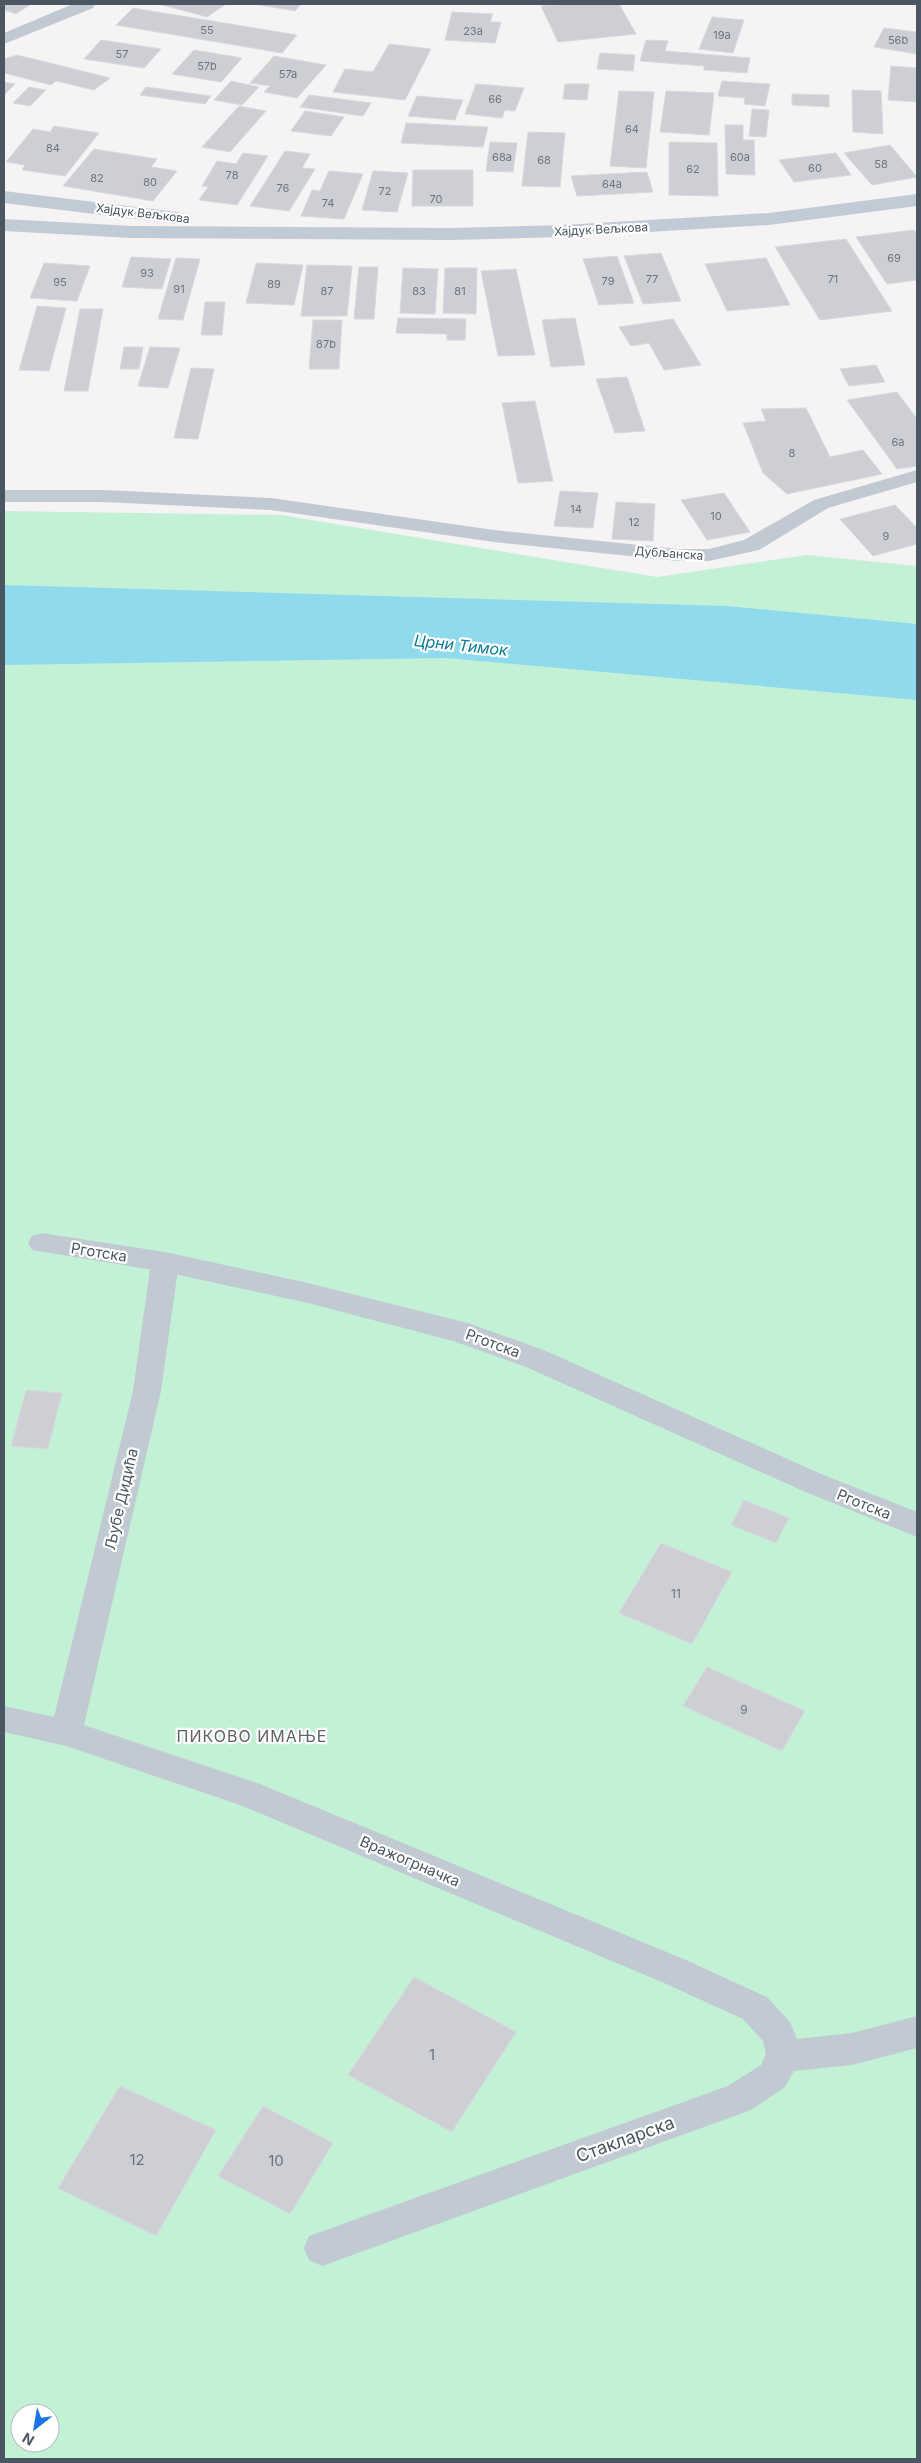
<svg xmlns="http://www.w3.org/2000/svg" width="921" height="2463" viewBox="0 0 921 2463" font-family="Inter,sans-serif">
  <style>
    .green { fill: #c3f1d5; fill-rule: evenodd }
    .water { fill: #90daee }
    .building { fill: #cdcfd5; stroke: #d7d9de }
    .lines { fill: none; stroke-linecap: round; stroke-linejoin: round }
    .lane { fill: #c1cad2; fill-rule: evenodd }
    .street { fill: #c1cad2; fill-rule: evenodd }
    .secondary { fill: #c1cbd6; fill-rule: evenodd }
    .labels { text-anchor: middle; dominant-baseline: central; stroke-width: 4.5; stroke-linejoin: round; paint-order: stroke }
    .far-number-label { font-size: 11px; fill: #6b747e }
    .far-street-label { font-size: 12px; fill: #4a5661; stroke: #fff }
    .number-label { font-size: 12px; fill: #6b747e }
    .street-label { font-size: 15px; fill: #4a5661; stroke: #fff }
    .near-number-label { font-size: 15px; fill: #6b747e }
    .water-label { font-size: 16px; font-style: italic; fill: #0c7c9b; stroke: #fff }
    .neighbourhood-label { font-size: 16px; letter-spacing: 1px; fill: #5f6368; stroke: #fff }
    .near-street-label { font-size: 18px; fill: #4a5661; stroke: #fff }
  </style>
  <rect width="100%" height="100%" fill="#f5f3f3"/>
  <path class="green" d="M4,511L281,515L657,577L807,555L917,566V2459H4ZM20,2413H50V2443H20Z"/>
  <polygon class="water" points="4,585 727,606 917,624 917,700 446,658 4,665"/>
  <g class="building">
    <polygon points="4,4 31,4 16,14 4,10"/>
    <polygon points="159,4 226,4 207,17"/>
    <polygon points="255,4 301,4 295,11"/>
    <polygon points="570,4 619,4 636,34 558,42 541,6"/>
    <polygon points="133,8 297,35 282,53 116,25"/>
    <polygon points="452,12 493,14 490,22 501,22 495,43 445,40"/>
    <polygon points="712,17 744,20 733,53 699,49"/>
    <polygon points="884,28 917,32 917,54 874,47"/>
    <polygon points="101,40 161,49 144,68 84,59"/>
    <polygon points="646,40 668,41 665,51 750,58 747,73 704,70 704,66 640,61"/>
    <polygon points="389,44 431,49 405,100 333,92 345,69 373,72"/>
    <polygon points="194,50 242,58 221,82 172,74"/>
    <polygon points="600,53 635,55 633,71 597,69"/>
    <polygon points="17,55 110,78 94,90 56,81 51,85 4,73 4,59"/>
    <polygon points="274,56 326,65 297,98 264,92 270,86 250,83"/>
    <polygon points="891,66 917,68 917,102 888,100"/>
    <polygon points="231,81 259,87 242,105 214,100"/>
    <polygon points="722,81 770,84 765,106 744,104 745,98 718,96"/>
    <polygon points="4,82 15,84 4,95"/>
    <polygon points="476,84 524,88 515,111 505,110 502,118 465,114"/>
    <polygon points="565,84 589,84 587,100 563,99"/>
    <polygon points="29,87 46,90 30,106 13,103"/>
    <polygon points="146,87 211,96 205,104 140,95"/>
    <polygon points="852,90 881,91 883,134 853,132"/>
    <polygon points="619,91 654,92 646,168 610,166"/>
    <polygon points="666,91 714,93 709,135 660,132"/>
    <polygon points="792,94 829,95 829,107 792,105"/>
    <polygon points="309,95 371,103 363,116 300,107"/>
    <polygon points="417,96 463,100 455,120 408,116"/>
    <polygon points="239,106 266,111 230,152 202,147"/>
    <polygon points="752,109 769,110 766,137 749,136"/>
    <polygon points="305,111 344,117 331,136 291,131"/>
    <polygon points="406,123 488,127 483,147 401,143"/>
    <polygon points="725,125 743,125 743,140 754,140 755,175 726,174"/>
    <polygon points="54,126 99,133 65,176 22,170 25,165 6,162 33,129 50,132"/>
    <polygon points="528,132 565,133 560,187 522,186"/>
    <polygon points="490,142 517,143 513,172 486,171"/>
    <polygon points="669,142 717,143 718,196 669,195"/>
    <polygon points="890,145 917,177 872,185 844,153"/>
    <polygon points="94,149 157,159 151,167 177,171 153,201 63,186"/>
    <polygon points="285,151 310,154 302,168 315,169 289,211 250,206"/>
    <polygon points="243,153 268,156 237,205 199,200 208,187 202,186 217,161 236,164"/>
    <polygon points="836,153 851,175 794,182 779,160"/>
    <polygon points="413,170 473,170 473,206 412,206"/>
    <polygon points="329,171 363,174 344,219 301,216 312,190 320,191"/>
    <polygon points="373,171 408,173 397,212 362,210"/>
    <polygon points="647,172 653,192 577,196 571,176"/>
    <polygon points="914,230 917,234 917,280 887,284 856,237"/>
    <polygon points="846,239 892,311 820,320 775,247"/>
    <polygon points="661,253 681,301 643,304 624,256"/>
    <polygon points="617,256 634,303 599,305 583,259"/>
    <polygon points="131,257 171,259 162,289 122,287"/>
    <polygon points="176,258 200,259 183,320 158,319"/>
    <polygon points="766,258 790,305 727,311 705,264"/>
    <polygon points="44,263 90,266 77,301 30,298"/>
    <polygon points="256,263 303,265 294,305 246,303"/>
    <polygon points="307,265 352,266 347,316 301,316"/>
    <polygon points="359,267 378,267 374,319 354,319"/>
    <polygon points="403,268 438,269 435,314 400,313"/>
    <polygon points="445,268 477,268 476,314 443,313"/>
    <polygon points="516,269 535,355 498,356 481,271"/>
    <polygon points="205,302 225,302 222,335 201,335"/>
    <polygon points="37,306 66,308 49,371 19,370"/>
    <polygon points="80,309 103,309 88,391 64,391"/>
    <polygon points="398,318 466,319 465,340 447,340 447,334 396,333"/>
    <polygon points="575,318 585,365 551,367 542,320"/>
    <polygon points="673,319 701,365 664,370 649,343 631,346 619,327"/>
    <polygon points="313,320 342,320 339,369 309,369"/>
    <polygon points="124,347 143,347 139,369 120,369"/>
    <polygon points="150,347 180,348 168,388 138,386"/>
    <polygon points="876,365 885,382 849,386 840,369"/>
    <polygon points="191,368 214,369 198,439 174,438"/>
    <polygon points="627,377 645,431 615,433 596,379"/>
    <polygon points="897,392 917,419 917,466 897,469 847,400"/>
    <polygon points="535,401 553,481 518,483 502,403"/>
    <polygon points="806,408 830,457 863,450 882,474 787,494 763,473 743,423 766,421 761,409"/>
    <polygon points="560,491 598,493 593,528 554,526"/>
    <polygon points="724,493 750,532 707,540 681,500"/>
    <polygon points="616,502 655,504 653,541 612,539"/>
    <polygon points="895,505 917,528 917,544 873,556 840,519"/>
    <polygon points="26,1390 62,1393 48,1449 11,1446"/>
    <polygon points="744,1500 789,1518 776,1543 731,1525"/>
    <polygon points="661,1543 732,1572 692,1644 619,1613"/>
    <polygon points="707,1667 805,1711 782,1751 683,1706"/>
    <polygon points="414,1977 516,2032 452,2132 348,2075"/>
    <polygon points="120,2086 216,2130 156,2236 58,2188"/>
    <polygon points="263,2106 333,2143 290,2214 218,2176"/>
  </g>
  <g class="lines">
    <polygon class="lane" points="42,1233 165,1252 308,1283 468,1323 546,1351 821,1474 917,1512 917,1537 801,1490 526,1367 453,1341 308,1303 165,1272 32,1250 28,1243 32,1236"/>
    <g class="street">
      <polygon points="73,4 95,4 93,8 4,44 4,33"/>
      <polygon points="917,470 917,482 828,508 759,550 709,561 678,561 494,542 271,510 103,502 4,502 4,490 103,490 271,498 494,530 678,549 709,549 744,540 814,500"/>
      <polygon points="165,1252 175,1255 179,1262 161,1391 84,1725 260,1784 686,1960 767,1997 790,2022 797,2039 852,2033 917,2016 917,2048 852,2065 794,2071 785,2087 751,2110 322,2266 309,2260 304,2248 309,2236 728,2086 761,2065 766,2054 763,2041 743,2019 662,1982 240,1805 66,1746 4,1732 4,1706 54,1717 133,1391 151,1262 155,1255"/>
    </g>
    <g class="secondary">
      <polygon points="4,191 177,212 184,214 186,218 184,222 177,224 4,203"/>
      <polygon points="917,194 917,206 769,225 562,237 452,240 132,238 4,231 4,219 132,226 452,228 562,225 769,213"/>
    </g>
  </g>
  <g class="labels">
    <g class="far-number-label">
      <text x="207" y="30">55</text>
      <text x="473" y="31">23a</text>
      <text x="722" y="35">19a</text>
      <text x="898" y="40">56b</text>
      <text x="122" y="54">57</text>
      <text x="207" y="66">57b</text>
      <text x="288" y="74">57a</text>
      <text x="495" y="99">66</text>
      <text x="632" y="129">64</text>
      <text x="53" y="148">84</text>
      <text x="502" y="157">68a</text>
      <text x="740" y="157">60a</text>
      <text x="544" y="160">68</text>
      <text x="881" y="164">58</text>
      <text x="815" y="168">60</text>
      <text x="693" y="169">62</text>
      <text x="232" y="175">78</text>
      <text x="97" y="178">82</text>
      <text x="150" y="182">80</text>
      <text x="612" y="184">64a</text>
      <text x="283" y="188">76</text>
      <text x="385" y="191">72</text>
      <text x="436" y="199">70</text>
      <text x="328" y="203">74</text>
      <text x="894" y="258">69</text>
      <text x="147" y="273">93</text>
      <text x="652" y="279">77</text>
      <text x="833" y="279">71</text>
      <text x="608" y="281">79</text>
      <text x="60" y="282">95</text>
      <text x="274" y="284">89</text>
      <text x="179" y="289">91</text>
      <text x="327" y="291">87</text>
      <text x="419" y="291">83</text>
      <text x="460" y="291">81</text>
      <text x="326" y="344">87b</text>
      <text x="898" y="442">6a</text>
      <text x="792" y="453">8</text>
      <text x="576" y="509">14</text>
      <text x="716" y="516">10</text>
      <text x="634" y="522">12</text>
      <text x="886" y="536">9</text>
    </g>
    <g class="far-street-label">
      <text transform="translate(143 213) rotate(7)">Хајдук Вељкова</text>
      <text transform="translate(601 229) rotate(-3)">Хајдук Вељкова</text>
      <text transform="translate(669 553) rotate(4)">Дубљанска</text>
    </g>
    <g class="number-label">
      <text x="676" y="1593">11</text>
      <text x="744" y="1709">9</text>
    </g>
    <g class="street-label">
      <text transform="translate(99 1252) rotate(9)">Рготска</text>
      <text transform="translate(493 1343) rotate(20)">Рготска</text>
      <text transform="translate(121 1499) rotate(-77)">Љубе Дидића</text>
      <text transform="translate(864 1504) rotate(22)">Рготска</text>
      <text transform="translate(410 1861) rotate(23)">Вражогрначка</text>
    </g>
    <g class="near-number-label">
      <text x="432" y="2054">1</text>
      <text x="137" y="2159">12</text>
      <text x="276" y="2160">10</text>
    </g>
    <g class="water-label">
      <text transform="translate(461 645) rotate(6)">Црни Тимок</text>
    </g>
    <g class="neighbourhood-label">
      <text x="252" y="1736">ПИКОВО ИМАЊЕ</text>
    </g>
    <g class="near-street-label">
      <text transform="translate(625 2139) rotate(-20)">Стакларска</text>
    </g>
  </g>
  <rect width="921" height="2463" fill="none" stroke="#4a5661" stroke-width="10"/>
  <g transform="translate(35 2428) rotate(211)"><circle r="24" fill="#ffffff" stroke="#b7bbc0"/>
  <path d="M0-4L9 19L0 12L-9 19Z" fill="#1a73e8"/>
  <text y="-8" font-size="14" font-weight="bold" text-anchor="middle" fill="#4a5661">N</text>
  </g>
</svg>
